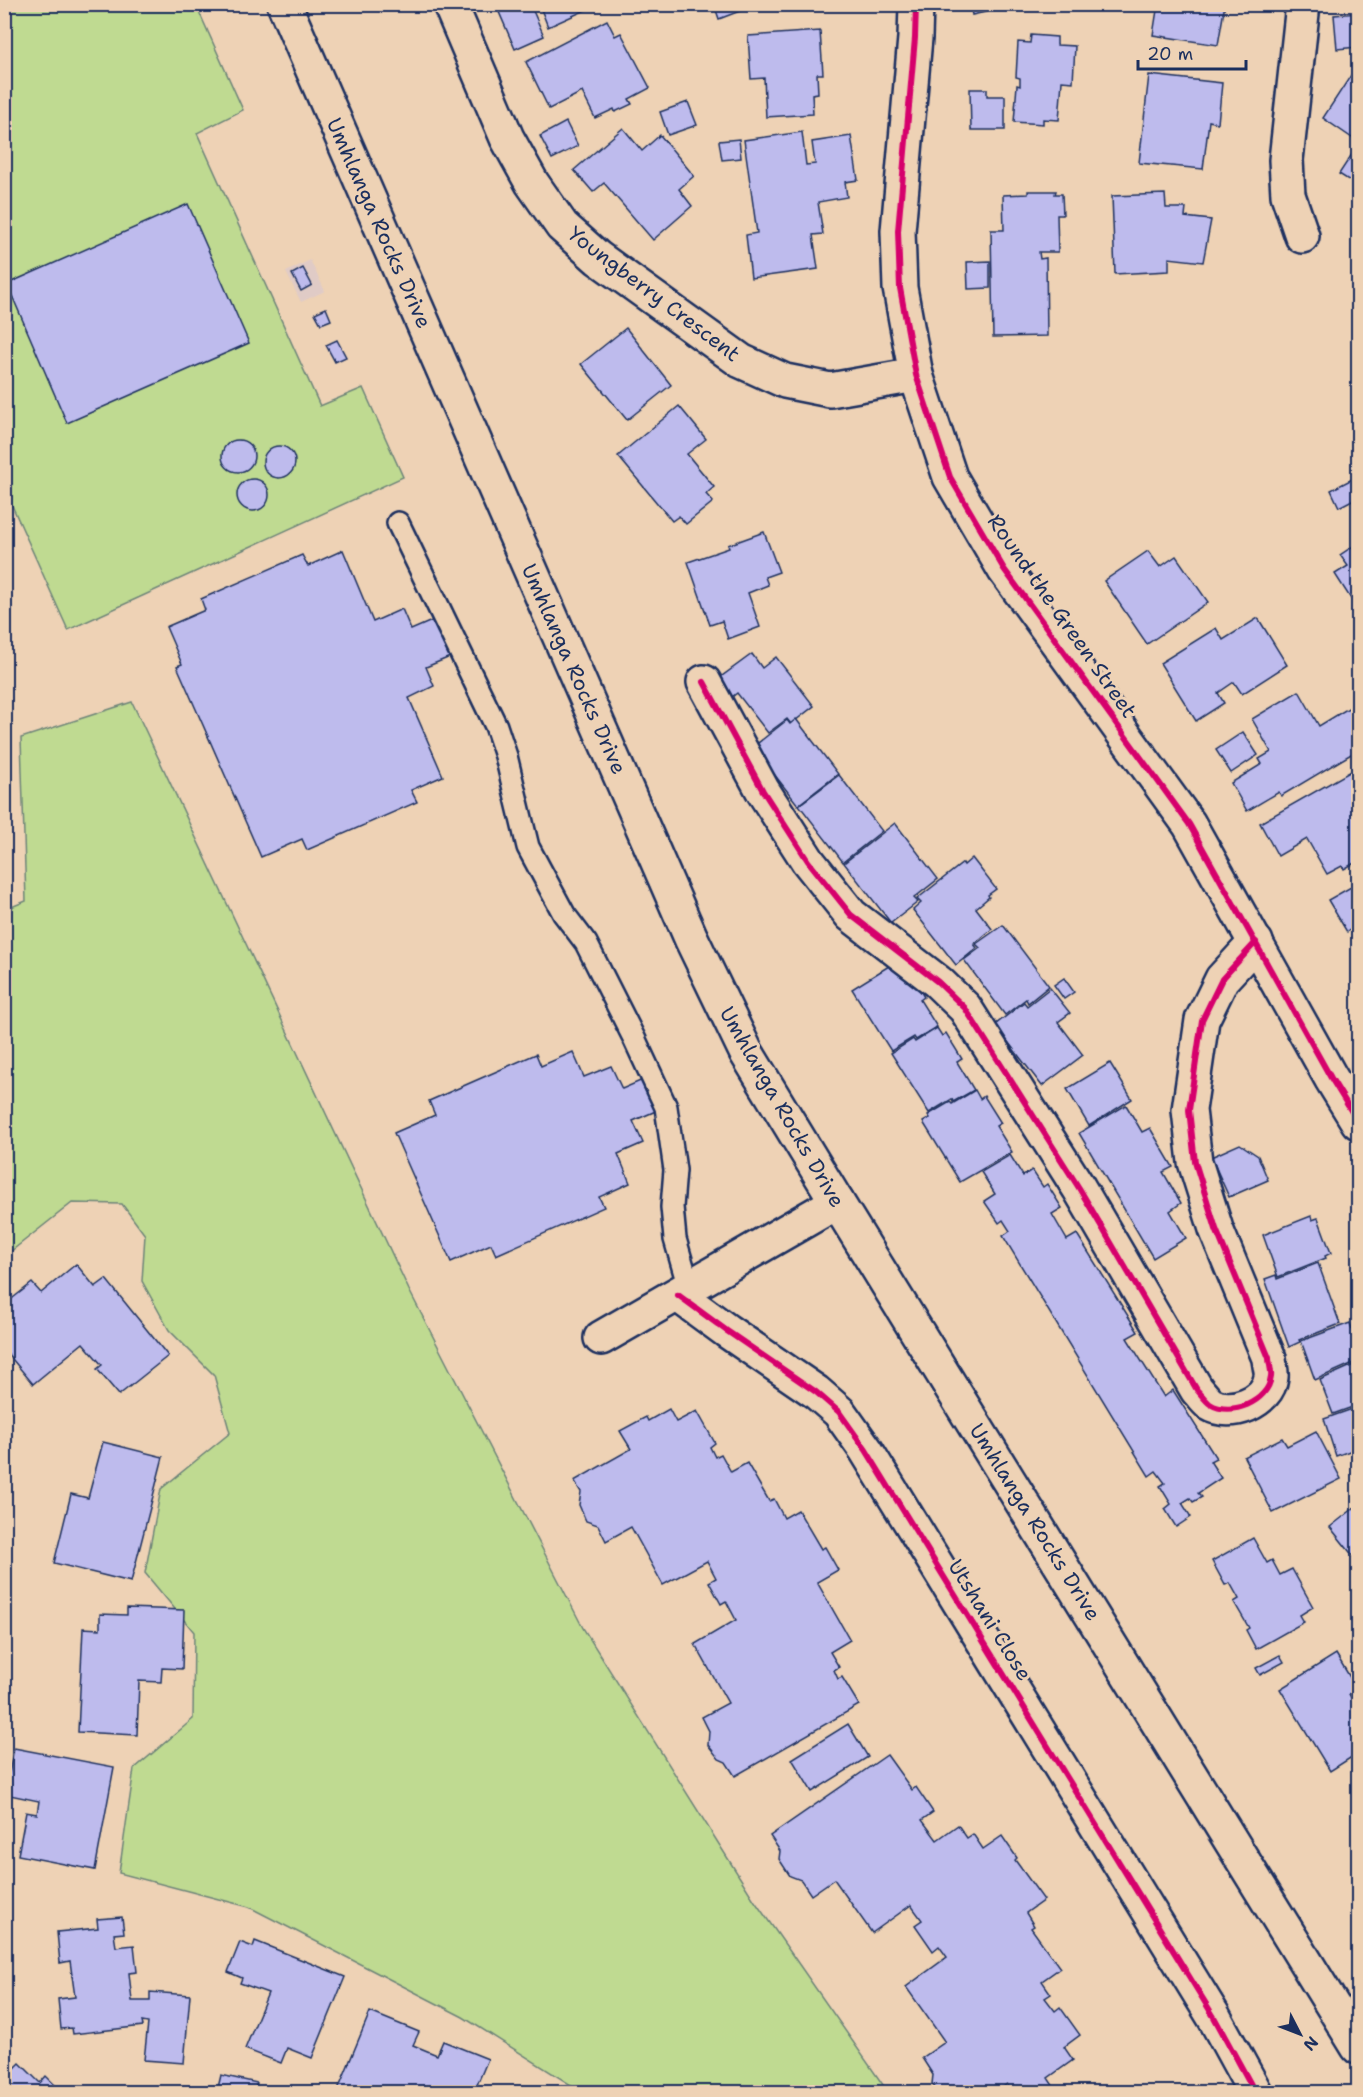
<svg xmlns="http://www.w3.org/2000/svg" width="1363" height="2097" viewBox="0 0 1363 2097" font-family="'Shantell Sans',sans-serif">
  <style>
    .built { fill: #e0cbc6 }
    .green { fill: #bfda91; stroke: #6d8478; stroke-width: 1.5 }
    .building { fill: #bebbed; stroke: #1b2f5e; stroke-width: 1.5 }
    .lines { fill: none; stroke-linecap: round; stroke-linejoin: round }
    .lane-casing { stroke: #1b2f5e; stroke-width: 26 }
    .street-casing { stroke: #1b2f5e; stroke-width: 38 }
    .secondary-casing { stroke: #1b2f5e; stroke-width: 38 }
    .lane { stroke: #eed2b5; stroke-width: 21 }
    .street { stroke: #eed2b5; stroke-width: 33 }
    .secondary { stroke: #eed2b5; stroke-width: 33 }
    .cycleway-casing { stroke: #eed2b5; stroke-width: 10 }
    .cycleway { stroke: #d6006c; stroke-width: 6 }
    .labels { text-anchor: middle; dominant-baseline: central; stroke-width: 6; stroke-linejoin: round; paint-order: stroke }
    .street-label { font-size: 21px; fill: #1b2f5e; stroke: #eed2b5 }
  </style>
  <rect width="100%" height="100%" fill="#eed2b5"/>
  <filter id="ink" filterUnits="userSpaceOnUse"><feTurbulence type="fractalNoise" baseFrequency=".0167" numOctaves="2"/><feDisplacementMap in="SourceGraphic" scale="12" xChannelSelector="R" yChannelSelector="G"/><feConvolveMatrix kernelMatrix="1 2 1 2 8 2 1 2 1" color-interpolation-filters="sRGB"/></filter>
  <g filter="url(#ink)">
    <polygon class="built" points="310,260 325,291 301,302 286,272"/>
    <g class="green">
      <polygon points="4,5 196,5 243,110 197,133 320,406 363,388 403,477 68,630 5,490"/>
      <polygon points="132,702 409,1290 583,1628 754,1900 888,2092 582,2092 463,2017 249,1907 119,1873 134,1769 193,1719 194,1632 145,1573 161,1489 230,1433 214,1375 169,1330 142,1281 145,1235 122,1204 72,1203 5,1256 4,910 26,901 21,738"/>
    </g>
    <g class="building">
      <polygon points="514,4 530,4 544,36 515,49 499,12"/>
      <polygon points="539,4 599,4 548,27"/>
      <polygon points="714,4 758,4 719,19"/>
      <polygon points="970,4 1021,4 972,15"/>
      <polygon points="1158,4 1225,4 1218,45 1153,35"/>
      <polygon points="1358,13 1358,47 1337,49 1334,15"/>
      <polygon points="607,20 615,36 621,33 650,88 629,99 632,104 615,112 614,109 595,118 582,92 549,109 526,62"/>
      <polygon points="820,31 823,74 817,74 818,93 812,94 813,114 766,117 764,78 751,79 748,36"/>
      <polygon points="1031,35 1057,37 1057,45 1075,46 1073,82 1062,81 1059,120 1043,119 1043,124 1014,122 1017,85 1020,86 1020,78 1016,77 1018,42 1030,43"/>
      <polygon points="1353,72 1358,76 1358,135 1355,140 1323,118"/>
      <polygon points="1149,75 1222,83 1218,123 1209,121 1203,169 1139,163"/>
      <polygon points="970,89 987,89 987,96 1005,96 1005,130 971,130"/>
      <polygon points="688,102 697,125 668,135 660,112"/>
      <polygon points="566,122 578,146 552,159 540,136"/>
      <polygon points="623,128 642,151 660,135 694,176 679,189 692,206 653,240 604,183 593,192 574,170"/>
      <polygon points="802,132 806,165 815,164 812,142 851,136 858,180 845,182 847,197 818,202 823,234 813,235 818,269 751,278 746,235 757,233 744,140"/>
      <polygon points="739,139 741,158 722,160 719,141"/>
      <polygon points="1358,145 1358,186 1339,174"/>
      <polygon points="1028,191 1056,191 1055,194 1062,194 1063,215 1057,215 1058,252 1039,252 1040,259 1046,258 1047,336 993,337 991,230 1004,230 1003,195 1028,194"/>
      <polygon points="1165,194 1166,208 1186,208 1185,217 1211,220 1203,262 1169,258 1169,271 1115,274 1112,196"/>
      <polygon points="188,204 249,343 67,423 7,284"/>
      <polygon points="990,261 990,288 968,289 967,262"/>
      <polygon points="303,268 312,285 301,291 292,274"/>
      <polygon points="326,308 331,320 321,324 315,313"/>
      <polygon points="626,328 671,385 627,420 581,364"/>
      <polygon points="337,340 346,357 335,362 326,345"/>
      <polygon points="679,406 706,439 687,454 714,487 706,494 713,502 686,524 679,516 672,521 618,456"/>
      <circle cx="238" cy="456" r="16"/>
      <circle cx="279" cy="462" r="16"/>
      <polygon points="1358,476 1358,497 1339,507 1331,490"/>
      <circle cx="253" cy="495" r="16"/>
      <polygon points="764,532 779,572 765,577 768,585 748,593 760,627 728,639 722,621 710,625 688,562 729,548 728,545"/>
      <polygon points="1358,543 1358,610 1335,574 1348,566 1340,555"/>
      <polygon points="343,550 373,622 402,609 411,630 434,620 450,657 426,667 434,686 409,698 443,776 411,790 417,802 307,850 302,839 261,857 177,666 182,664 166,627 205,610 201,599 302,555 308,566"/>
      <polygon points="1148,551 1160,567 1176,556 1208,602 1147,644 1104,581"/>
      <polygon points="1258,618 1287,665 1242,694 1234,682 1218,693 1224,703 1196,721 1160,663 1216,628 1223,640"/>
      <polygon points="752,654 762,668 776,657 814,706 791,724 787,719 768,733 737,693 732,697 718,679"/>
      <polygon points="1299,691 1319,726 1350,707 1358,723 1358,750 1281,796 1279,792 1247,811 1231,783 1262,764 1259,759 1271,752 1252,719"/>
      <polygon points="796,719 838,774 798,805 753,747 787,720 790,724"/>
      <polygon points="1243,732 1258,755 1231,773 1216,750"/>
      <polygon points="1353,770 1358,780 1358,861 1344,869 1342,866 1327,874 1307,839 1278,856 1260,823"/>
      <polygon points="839,775 882,831 843,862 799,805"/>
      <polygon points="895,823 938,879 914,898 918,902 891,923 844,863"/>
      <polygon points="972,858 996,889 988,895 989,897 976,908 992,929 974,944 977,948 956,965 913,910 921,903 917,899 963,863 964,865"/>
      <polygon points="1358,883 1358,925 1347,932 1328,900"/>
      <polygon points="1003,925 1049,986 1028,1003 1026,999 1005,1015 964,960 980,948 976,944"/>
      <polygon points="897,961 909,972 924,997 920,1000 937,1027 916,1040 914,1037 891,1051 852,989"/>
      <polygon points="1064,978 1074,992 1064,999 1054,985"/>
      <polygon points="1050,988 1070,1013 1058,1022 1083,1055 1042,1086 995,1025 1024,1002 1027,1006"/>
      <polygon points="937,1028 942,1036 946,1033 962,1059 957,1062 974,1090 953,1102 952,1099 929,1113 891,1053 913,1039 915,1042"/>
      <polygon points="573,1052 584,1077 611,1066 622,1089 645,1079 658,1110 633,1121 643,1143 618,1154 630,1183 599,1197 604,1207 496,1255 491,1244 451,1262 394,1133 435,1115 429,1101 536,1054 541,1066"/>
      <polygon points="1110,1063 1132,1099 1089,1126 1067,1089"/>
      <polygon points="975,1090 980,1099 984,1096 1001,1123 996,1126 1012,1152 960,1182 923,1122 930,1118 928,1115 950,1102 952,1104"/>
      <polygon points="1126,1105 1142,1132 1150,1128 1173,1167 1163,1172 1181,1203 1170,1211 1186,1238 1153,1258 1079,1133"/>
      <polygon points="1240,1144 1258,1156 1268,1180 1229,1197 1211,1157"/>
      <polygon points="1010,1155 1023,1176 1032,1170 1043,1187 1047,1184 1062,1208 1052,1214 1067,1240 1077,1234 1138,1332 1127,1338 1164,1397 1173,1390 1216,1458 1210,1461 1221,1478 1198,1493 1202,1497 1193,1502 1190,1498 1182,1503 1191,1517 1176,1527 1165,1509 1171,1504 1160,1486 1165,1483 1156,1471 1149,1476 1003,1236 1010,1231 1003,1220 999,1223 984,1201 995,1194 981,1172"/>
      <polygon points="1311,1216 1312,1220 1318,1218 1331,1253 1325,1256 1326,1258 1278,1277 1263,1235"/>
      <polygon points="1318,1263 1340,1324 1299,1340 1300,1342 1289,1347 1265,1279 1276,1275 1277,1279"/>
      <polygon points="76,1264 95,1287 106,1279 168,1356 119,1395 97,1369 102,1365 83,1343 33,1384 7,1353 4,1355 4,1305 32,1283 41,1293"/>
      <polygon points="1350,1323 1358,1346 1358,1361 1315,1380 1301,1341"/>
      <polygon points="1358,1363 1358,1405 1333,1414 1320,1380"/>
      <polygon points="1358,1407 1358,1448 1336,1456 1324,1419"/>
      <polygon points="669,1409 676,1422 697,1411 715,1443 710,1447 715,1457 721,1454 731,1472 747,1463 769,1501 774,1499 784,1518 798,1510 821,1549 825,1547 838,1570 817,1582 850,1640 830,1652 839,1667 834,1670 838,1679 842,1677 859,1705 735,1776 726,1762 719,1759 708,1745 709,1731 702,1717 728,1703 695,1644 736,1620 726,1601 721,1604 709,1582 716,1578 707,1561 663,1585 631,1527 606,1541 598,1525 586,1521 579,1505 581,1492 574,1481 631,1449 620,1431 646,1417 648,1421"/>
      <polygon points="1316,1431 1341,1479 1273,1513 1244,1457 1282,1438 1287,1446"/>
      <polygon points="103,1442 163,1457 131,1582 54,1563 71,1494 88,1498"/>
      <polygon points="1358,1505 1358,1562 1330,1527"/>
      <polygon points="1253,1538 1267,1563 1272,1560 1280,1575 1292,1569 1313,1607 1300,1615 1304,1622 1256,1649 1246,1630 1249,1628 1234,1602 1239,1599 1230,1583 1225,1585 1212,1561"/>
      <polygon points="127,1608 184,1610 182,1669 162,1668 161,1682 139,1681 137,1735 78,1732 83,1628 100,1629 100,1614 127,1615"/>
      <polygon points="1336,1654 1357,1689 1349,1694 1358,1709 1358,1753 1330,1771 1280,1689"/>
      <polygon points="1280,1655 1284,1662 1260,1675 1256,1668"/>
      <polygon points="848,1724 868,1757 812,1792 792,1759"/>
      <polygon points="14,1748 114,1767 95,1870 18,1855 26,1812 37,1814 39,1801 5,1794"/>
      <polygon points="887,1755 912,1790 916,1787 933,1812 922,1820 937,1840 958,1825 967,1838 973,1834 983,1849 1002,1836 1017,1858 1015,1860 1044,1900 1026,1913 1034,1926 1031,1928 1060,1968 1042,1981 1051,1994 1045,1998 1055,2011 1060,2007 1080,2035 1064,2047 1073,2060 1048,2078 1054,2087 1047,2092 1013,2092 1007,2084 996,2092 939,2092 932,2084 933,2075 922,2058 945,2042 906,1987 947,1957 939,1946 933,1951 915,1925 922,1920 911,1905 872,1933 834,1879 811,1895 801,1880 790,1876 779,1859 780,1851 770,1836"/>
      <polygon points="122,1917 124,1933 114,1934 116,1947 134,1945 137,1972 129,1973 132,2001 150,2001 150,1992 190,1995 184,2063 144,2060 148,2023 142,2022 143,2026 73,2034 72,2028 61,2029 58,1999 75,1997 70,1961 60,1963 57,1932 98,1928 97,1919"/>
      <polygon points="255,1941 345,1977 312,2058 287,2048 281,2063 245,2049 268,1993 240,1983 242,1978 228,1972 240,1942 253,1947"/>
      <polygon points="370,2012 419,2032 413,2045 437,2055 443,2041 488,2059 474,2092 337,2092"/>
      <polygon points="4,2060 14,2069 20,2063 40,2083 46,2076 62,2092 4,2092"/>
      <polygon points="221,2075 257,2083 254,2092 217,2092"/>
    </g>
    <g class="lines">
      <g class="lane-casing">
        <polyline id="lane" points="398,523 496,726 506,756 528,847 564,914 586,943 634,1038 666,1107 675,1170 672,1207 675,1239 689,1288"/>
      </g>
      <g class="street-casing">
        <g id="street">
          <polyline points="450,4 507,138 532,183 562,226 598,258 741,361 785,381 830,390 916,375"/>
          <polyline points="916,4 915,38 898,231 900,288 916,375 950,477 1004,569 1189,824 1331,1078 1358,1122"/>
          <polyline points="1302,236 1288,195 1286,160 1303,4"/>
          <path d="M704,682L763,791L808,861L851,915L938,982L965,1008L1079,1188L1197,1390C1201,1394 1205,1400 1210,1404C1231,1417 1268,1402 1271,1377C1272,1371 1269,1364 1269,1358L1216,1229L1195,1162L1189,1110L1202,1020L1222,979L1256,942"/>
          <polyline points="678,1295 727,1331 816,1392 839,1412 866,1450 1214,2017 1255,2092"/>
          <polyline points="601,1338 837,1202"/>
        </g>
      </g>
      <g class="secondary-casing">
        <polyline id="secondary" points="284,4 691,938 746,1052 837,1202 1358,2047"/>
      </g>
      <use href="#lane" class="lane"/>
      <use href="#street" class="street"/>
      <use href="#secondary" class="secondary"/>
      <g class="cycleway-casing">
        <g id="cycleway">
          <polyline points="916,4 915,38 898,231 900,288 916,375 950,477 1004,569 1189,824 1331,1078 1358,1122"/>
          <path d="M704,682L763,791L808,861L851,915L938,982L965,1008L1079,1188L1197,1390C1201,1394 1205,1400 1210,1404C1231,1417 1268,1402 1271,1377C1272,1371 1269,1364 1269,1358L1216,1229L1195,1162L1189,1110L1202,1020L1222,979L1256,942"/>
          <polyline points="678,1295 727,1331 816,1392 839,1412 866,1450 1214,2017 1255,2092"/>
        </g>
      </g>
      <use href="#cycleway" class="cycleway"/>
    </g>
  </g>
  <g class="labels">
    <g class="street-label">
      <text transform="translate(379 223) rotate(66)">Umhlanga Rocks Drive</text>
      <text transform="translate(654 294) rotate(37)">Youngberry Crescent</text>
      <text transform="translate(1062 616) rotate(55)">Round the Green Street</text>
      <text transform="translate(574 669) rotate(66)">Umhlanga Rocks Drive</text>
      <text transform="translate(782 1107) rotate(60)">Umhlanga Rocks Drive</text>
      <text transform="translate(1035 1522) rotate(58)">Umhlanga Rocks Drive</text>
      <text transform="translate(990 1620) rotate(58)">Utshani Close</text>
    </g>
  </g>
  <rect width="1363" height="2097" fill="none" stroke="#eed2b5" stroke-width="24"/>
  <rect x="12" y="12" width="1339" height="2073" fill="none" stroke="#1b2f5e" stroke-width="2" filter="url(#ink)"/>
  <g transform="translate(1300 2034) rotate(132)" stroke="#eed2b5" stroke-width="4.5" paint-order="stroke">
  <path d="M0-4.5L10 22L0 15L-10 22Z" fill="#1b2f5e"/>
  <text y="-9" font-size="16" font-weight="bold" text-anchor="middle" fill="#1b2f5e">N</text>
  </g>
  <path d="M1138 60v9h108v-9" fill="none" stroke="#1b2f5e" stroke-width="3"/>
  <text x="1147" y="60" font-size="18" fill="#1b2f5e" stroke="#eed2b5" stroke-width="4.5" paint-order="stroke">20 m</text>
</svg>
